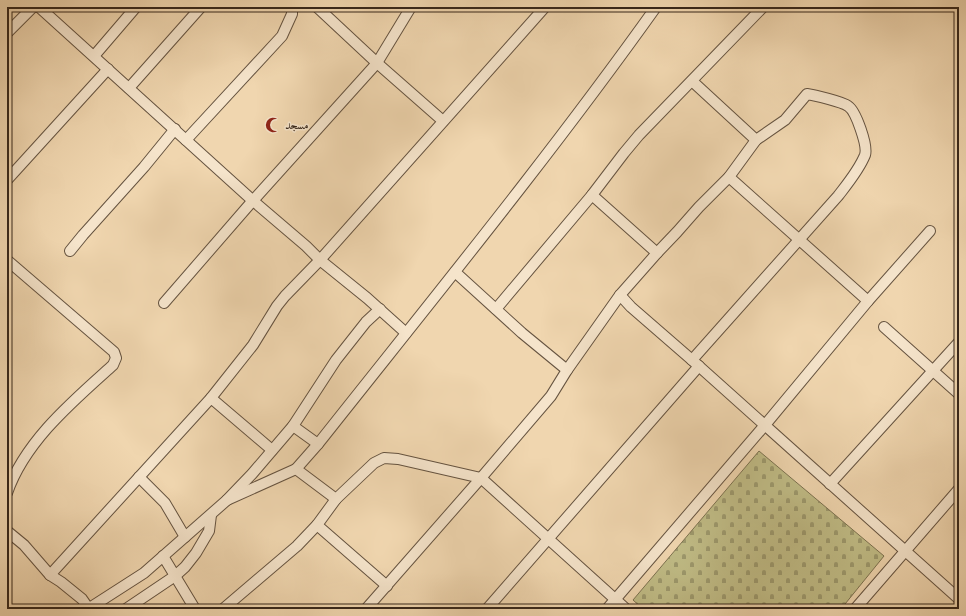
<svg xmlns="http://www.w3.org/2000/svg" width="966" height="616" viewBox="0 0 966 616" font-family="'IM FELL Double Pica',Amiri,serif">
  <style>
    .cemetery { fill: url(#cemetery-stones); stroke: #7c7250 }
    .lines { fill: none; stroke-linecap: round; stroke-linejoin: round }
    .minor-casing { stroke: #655340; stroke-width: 12 }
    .minor { stroke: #f5e4cb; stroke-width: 10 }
    .labels { text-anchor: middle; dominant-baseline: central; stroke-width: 3; stroke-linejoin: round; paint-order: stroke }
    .poi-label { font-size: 12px; fill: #37271b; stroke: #f5e4cb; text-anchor: start }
  </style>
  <defs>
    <pattern id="cemetery-stones" width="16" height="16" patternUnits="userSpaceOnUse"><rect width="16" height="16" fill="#c0bc86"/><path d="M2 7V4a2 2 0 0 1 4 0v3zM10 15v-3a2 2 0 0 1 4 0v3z" fill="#9d996d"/></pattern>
  </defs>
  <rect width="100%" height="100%" fill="#f0d6af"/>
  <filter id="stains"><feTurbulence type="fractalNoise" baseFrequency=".005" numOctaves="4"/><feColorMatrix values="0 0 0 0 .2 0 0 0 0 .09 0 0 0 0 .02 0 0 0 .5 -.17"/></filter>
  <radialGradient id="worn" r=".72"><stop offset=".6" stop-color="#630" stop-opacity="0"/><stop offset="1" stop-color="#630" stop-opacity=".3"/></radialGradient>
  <polygon class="cemetery" points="759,451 884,556 841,609 643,609 633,600"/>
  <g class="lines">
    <g class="minor-casing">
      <g id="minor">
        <polyline points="39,7 251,199 306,246 320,260 367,298 406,333"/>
        <polyline points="317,7 377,63 443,121"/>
        <polyline points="7,33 33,7"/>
        <polyline points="94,56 136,7"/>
        <polyline points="692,81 756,140"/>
        <polyline points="129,88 201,7"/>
        <polyline points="186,140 282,36 292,14 292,7"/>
        <polyline points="729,177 868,301"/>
        <polyline points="7,180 108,69"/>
        <polyline points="592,195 624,153 639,135 763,7"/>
        <polyline points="70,251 83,235 144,167 175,129"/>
        <path d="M7,260L114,352L116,358L113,365C73,401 25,441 7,493"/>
        <polyline points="620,295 631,307 692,360 959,599"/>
        <polyline points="164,303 249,205 377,63 411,7"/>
        <polyline points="496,309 592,195 657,253"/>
        <polyline points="884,327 959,394"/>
        <path d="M567,370L620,295L657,253L677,232L699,207L729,177L756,140L785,120L807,94C814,95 843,102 848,106C856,111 868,146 865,155C859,170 848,183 838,196L692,360"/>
        <polyline points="211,398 253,345 277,306 285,296 320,260 545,7"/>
        <polyline points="293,426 318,444"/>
        <polyline points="296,469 336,499 374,463 384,458 398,459 481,478 626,609"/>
        <polyline points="139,477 165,503 185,537"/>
        <polyline points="830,484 959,342"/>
        <path d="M227,500L296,469L318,444C432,300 549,157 656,7"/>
        <polyline points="317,525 387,586"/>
        <polyline points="7,531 24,545 50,575 61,582 82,599 89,609"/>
        <polyline points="163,556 195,609"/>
        <polyline points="50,575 211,398 272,450"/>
        <polyline points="88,609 144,573 227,500 252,474 293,426 336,360 366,322 380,309"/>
        <polyline points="126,609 175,576 185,567 196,553 209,531 211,515"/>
        <polyline points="223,609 297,546 317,525 336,499"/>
        <polyline points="366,609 481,478 551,396 567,370 522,333 455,272"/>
        <polyline points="487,609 699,366"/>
        <polyline points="607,609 765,425 868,301 930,231"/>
        <polyline points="855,609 959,489"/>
      </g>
    </g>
    <use href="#minor" class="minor"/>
  </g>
  <defs>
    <g id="mosque-bare" transform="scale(1.2)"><path d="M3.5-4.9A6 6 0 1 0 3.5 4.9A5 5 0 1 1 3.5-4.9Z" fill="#8f2418" stroke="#f5e4cb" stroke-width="2.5" paint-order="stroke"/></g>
  </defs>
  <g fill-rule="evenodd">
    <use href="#mosque-bare" x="273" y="125"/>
  </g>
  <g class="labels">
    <g class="poi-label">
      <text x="285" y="125">مسجد</text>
    </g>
  </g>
  <rect width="966" height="616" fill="none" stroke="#f0d6af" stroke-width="24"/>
  <rect x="8" y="8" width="950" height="600" fill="none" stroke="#37271b" stroke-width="2"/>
  <rect x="12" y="12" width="942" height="592" fill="none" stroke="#37271b"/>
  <rect width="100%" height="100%" filter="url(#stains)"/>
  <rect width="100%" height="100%" fill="url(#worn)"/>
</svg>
